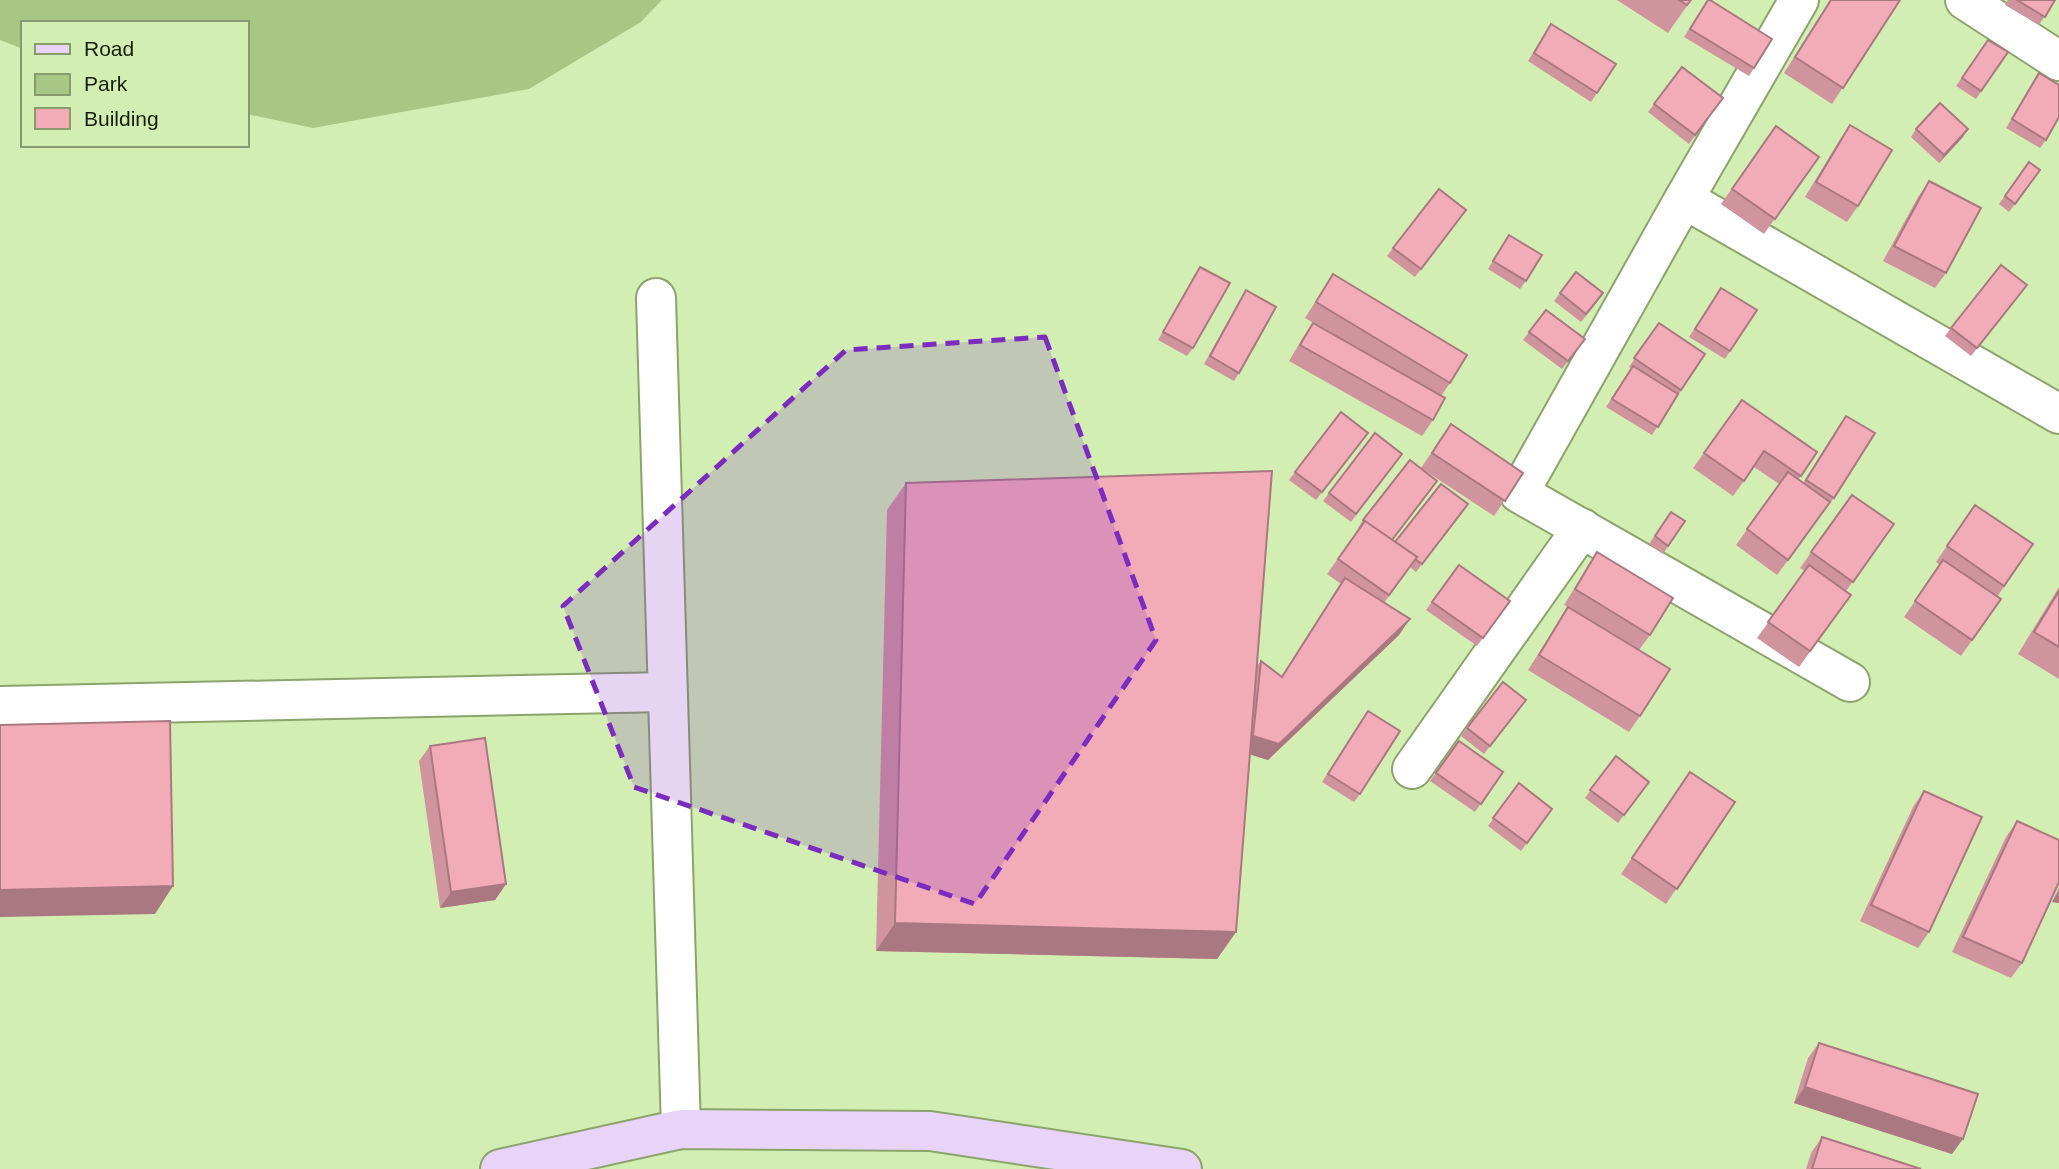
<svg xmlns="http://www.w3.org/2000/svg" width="2059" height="1169" viewBox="0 0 2059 1169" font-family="Arial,sans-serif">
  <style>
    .green { fill: #a9c784 }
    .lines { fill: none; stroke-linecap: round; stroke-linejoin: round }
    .street-casing { stroke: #8ba46c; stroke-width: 42 }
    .secondary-casing { stroke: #8ba46c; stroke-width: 42 }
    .street { stroke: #fff; stroke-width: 38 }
    .secondary { stroke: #e8d4f8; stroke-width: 38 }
    .wall { fill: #d0949e }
    .shaded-wall { fill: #a97881 }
    .building { fill: #f2acb8; stroke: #a97881; stroke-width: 2 }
    .marked { fill: #7b2cbf; fill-opacity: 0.2; stroke: #7b2cbf; stroke-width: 5; stroke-dasharray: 14 9; stroke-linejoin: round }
  </style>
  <rect width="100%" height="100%" fill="#d3eeb3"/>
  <polygon class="green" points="0,0 662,0 641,22 529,89 313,128 247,114 247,23 23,23 23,49 0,40"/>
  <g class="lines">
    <g class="street-casing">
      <g id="street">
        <polyline points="1799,0 1684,199 2059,414"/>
        <polyline points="1965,0 2059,61"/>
        <polyline points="1684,199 1519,493 1850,682"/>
        <polyline points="656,298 681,1129"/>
        <polyline points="0,706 667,692"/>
        <polyline points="1412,769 1582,528"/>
      </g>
    </g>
    <g class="secondary-casing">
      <polyline id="secondary" points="500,1169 681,1129 930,1131 1182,1169"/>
    </g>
    <use href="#street" class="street"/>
    <use href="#secondary" class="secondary"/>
  </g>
  <g class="wall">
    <polygon points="1617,0 1691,0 1668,33"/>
    <polygon points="1708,0 1754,68 1749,76 1684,37"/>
    <polygon points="1830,0 1900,0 1832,104 1784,73"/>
    <polygon points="2008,0 2055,0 2039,25 2005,5"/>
    <polygon points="1551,24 1597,93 1591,102 1528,61"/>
    <polygon points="1988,40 2008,52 1976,99 1956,86"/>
    <polygon points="1682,67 1723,98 1689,144 1648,112"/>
    <polygon points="2039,73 2046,140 2040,148 2006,128"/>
    <polygon points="1850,125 1858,206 1847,222 1805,197 1839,141"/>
    <polygon points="1776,126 1819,157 1764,234 1721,204"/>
    <polygon points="1916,129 1963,137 1939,163 1911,137"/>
    <polygon points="2029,162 2040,170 2009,212 1999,204"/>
    <polygon points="1929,181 1946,273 1935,288 1883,261 1918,197"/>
    <polygon points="1466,210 1415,277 1387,256 1393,248"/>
    <polygon points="1509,235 1526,281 1520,289 1488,269"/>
    <polygon points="1200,267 1193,348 1187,356 1158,340"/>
    <polygon points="1576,272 1598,301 1581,322 1554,301"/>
    <polygon points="1333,274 1450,383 1441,396 1433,420 1422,436 1289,361 1302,339 1313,323 1330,333 1305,318"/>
    <polygon points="2027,285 1971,356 1945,336 1951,328"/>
    <polygon points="1721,288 1757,310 1725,359 1689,337"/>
    <polygon points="1246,290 1239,373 1234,381 1204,364 1241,298"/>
    <polygon points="1659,323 1705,354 1652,435 1606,407 1631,368 1629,367"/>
    <polygon points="1529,332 1579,347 1562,369 1523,340"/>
    <polygon points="1742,400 1817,452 1798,480 1803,483 1840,424 1834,498 1777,575 1736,545 1779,484 1754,467 1733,496 1693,468"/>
    <polygon points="1451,424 1523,473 1494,516 1421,468"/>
    <polygon points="1362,441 1316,500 1289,480 1295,472"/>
    <polygon points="1402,454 1351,522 1323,501 1329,493"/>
    <polygon points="906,483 1256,667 1261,661 1281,677 1341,584 1327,574 1359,529 1358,528 1363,520 1395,542 1462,512 1416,572 1410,567 1384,603 1399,635 1268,760 1250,754 1236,932 1217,959 876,951 887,510"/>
    <polygon points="1852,495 1894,524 1846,591 1851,595 1799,667 1757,638 1805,571 1800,568"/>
    <polygon points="1975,505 2033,544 1997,597 2001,599 1961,656 1904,617 1940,565 1936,562"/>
    <polygon points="1671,512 1685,521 1663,554 1649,544"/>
    <polygon points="1597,552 1650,635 1639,650 1640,716 1629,732 1528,670 1568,607 1564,605"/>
    <polygon points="1459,565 1510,601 1477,646 1426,610"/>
    <polygon points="2059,587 2059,679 2018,654"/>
    <polygon points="1526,700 1484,754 1461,736 1467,728"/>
    <polygon points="1362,719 1360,794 1354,802 1322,782"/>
    <polygon points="1459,741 1503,772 1475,812 1430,781"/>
    <polygon points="430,746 506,884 495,900 440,908 419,761"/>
    <polygon points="1616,756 1649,782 1618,823 1585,798"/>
    <polygon points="1690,772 1735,802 1666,904 1621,874"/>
    <polygon points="1519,783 1552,809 1521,851 1488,826"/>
    <polygon points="1924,791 1929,932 1918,948 1860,921 1913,807"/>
    <polygon points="2017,821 2022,963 2011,978 1952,952 2006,837"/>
    <polygon points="2059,887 2059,903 2052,902"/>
    <polygon points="1819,1043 1952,1154 1794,1103 1808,1058"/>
    <polygon points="1822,1137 1921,1169 1806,1169 1811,1153"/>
  </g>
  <g class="shaded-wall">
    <polygon points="1968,129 1963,137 1939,163 1944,155"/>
    <polygon points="1410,619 1399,635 1268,760 1242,752 1253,736"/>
    <polygon points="506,884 495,900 440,908 451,892"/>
    <polygon points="173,886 155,914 0,917 0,890"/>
    <polygon points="2059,891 2059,903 2052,902"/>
    <polygon points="895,923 1236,932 1217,959 876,951"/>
    <polygon points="1805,1087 1963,1139 1952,1154 1794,1103"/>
  </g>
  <g class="building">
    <polygon points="1679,0 1691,0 1687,5"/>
    <polygon points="1708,0 1710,0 1772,39 1754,68 1690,29"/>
    <polygon points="1831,0 1900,0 1843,88 1795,57"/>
    <polygon points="2017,0 2055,0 2045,17"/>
    <polygon points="1551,24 1616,64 1597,93 1534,53"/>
    <polygon points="1988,40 2008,52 1981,91 1962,78"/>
    <polygon points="1682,67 1723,98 1695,135 1654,104"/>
    <polygon points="2039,73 2059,85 2059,117 2046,140 2012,119"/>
    <polygon points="1940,103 1968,129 1944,155 1916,129"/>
    <polygon points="1850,125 1892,150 1858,206 1816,182"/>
    <polygon points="1776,126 1819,157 1775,219 1732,189"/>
    <polygon points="2029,162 2040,170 2015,204 2005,196"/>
    <polygon points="1929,181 1981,208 1946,273 1894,246"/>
    <polygon points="1439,189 1466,210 1421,269 1393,248"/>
    <polygon points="1509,235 1542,255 1526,281 1493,261"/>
    <polygon points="2001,265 2027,285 1977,348 1951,328"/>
    <polygon points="1200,267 1230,283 1193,348 1163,332"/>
    <polygon points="1576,272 1603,293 1586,314 1560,293"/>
    <polygon points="1333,274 1467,355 1450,383 1316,302"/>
    <polygon points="1721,288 1757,310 1730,351 1695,329"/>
    <polygon points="1246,290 1276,307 1239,373 1210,356"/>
    <polygon points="1546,310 1585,339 1568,361 1529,332"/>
    <polygon points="1313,323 1445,398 1433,420 1300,345"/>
    <polygon points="1659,323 1705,354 1681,390 1634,358"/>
    <polygon points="1633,366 1678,394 1658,427 1612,399"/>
    <polygon points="1742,400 1817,452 1801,476 1764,451 1744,481 1704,453"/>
    <polygon points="1341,412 1368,433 1322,492 1295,472"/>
    <polygon points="1846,416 1875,433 1834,498 1806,480"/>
    <polygon points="1451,424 1523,473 1505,501 1432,453"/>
    <polygon points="1375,433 1402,454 1356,514 1329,493"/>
    <polygon points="1410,460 1437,481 1392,540 1363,520"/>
    <polygon points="1272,471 1236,932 895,923 906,483"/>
    <polygon points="1788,472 1830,502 1788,560 1747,529"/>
    <polygon points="1441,484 1468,504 1422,564 1415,559 1417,557 1395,542"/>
    <polygon points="1852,495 1894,524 1853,582 1811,552"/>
    <polygon points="1975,505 2033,544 2004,586 1947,546"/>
    <polygon points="1671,512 1685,521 1668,546 1655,536"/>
    <polygon points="1365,521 1417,557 1389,595 1338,559"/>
    <polygon points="1597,552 1673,598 1650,635 1575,589"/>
    <polygon points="1943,560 2001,599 1972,640 1915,601"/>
    <polygon points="1459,565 1510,601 1483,638 1432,602"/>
    <polygon points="1809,565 1851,595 1810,651 1768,622"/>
    <polygon points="1345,578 1410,619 1279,744 1253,736 1261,661 1282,677"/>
    <polygon points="2059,591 2059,647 2034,632"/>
    <polygon points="1568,607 1670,669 1640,716 1539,655"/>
    <polygon points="1503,682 1526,700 1490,746 1467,728"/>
    <polygon points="1368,711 1400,731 1360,794 1328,774"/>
    <polygon points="170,721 173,886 0,890 0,725"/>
    <polygon points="485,738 506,884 451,892 430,746"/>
    <polygon points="1459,741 1503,772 1481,804 1436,773"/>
    <polygon points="1616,756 1649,782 1624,815 1590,790"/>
    <polygon points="1690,772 1735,802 1677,889 1632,858"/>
    <polygon points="1519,783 1552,809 1527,843 1493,818"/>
    <polygon points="1924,791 1982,817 1929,932 1871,905"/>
    <polygon points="2017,821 2059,840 2059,882 2022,963 1963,937"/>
    <polygon points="1819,1043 1978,1094 1963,1139 1805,1087"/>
    <polygon points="1822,1137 1921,1169 1812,1169"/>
  </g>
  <path class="marked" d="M1045,337L1156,640L975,904L634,787L563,606L846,350Z"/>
  <rect x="21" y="21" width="228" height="126" fill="#d3eeb3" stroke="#879b6f" stroke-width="2"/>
  <rect x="35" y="44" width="35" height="10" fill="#e8d4f8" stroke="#879b6f" stroke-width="2"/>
  <text x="84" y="56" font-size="21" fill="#161f09">Road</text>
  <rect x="35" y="74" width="35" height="21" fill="#a9c784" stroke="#879b6f" stroke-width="2"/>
  <text x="84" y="91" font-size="21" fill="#161f09">Park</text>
  <rect x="35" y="108" width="35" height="21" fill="#f2acb8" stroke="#879b6f" stroke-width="2"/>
  <text x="84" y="126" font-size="21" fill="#161f09">Building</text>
</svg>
